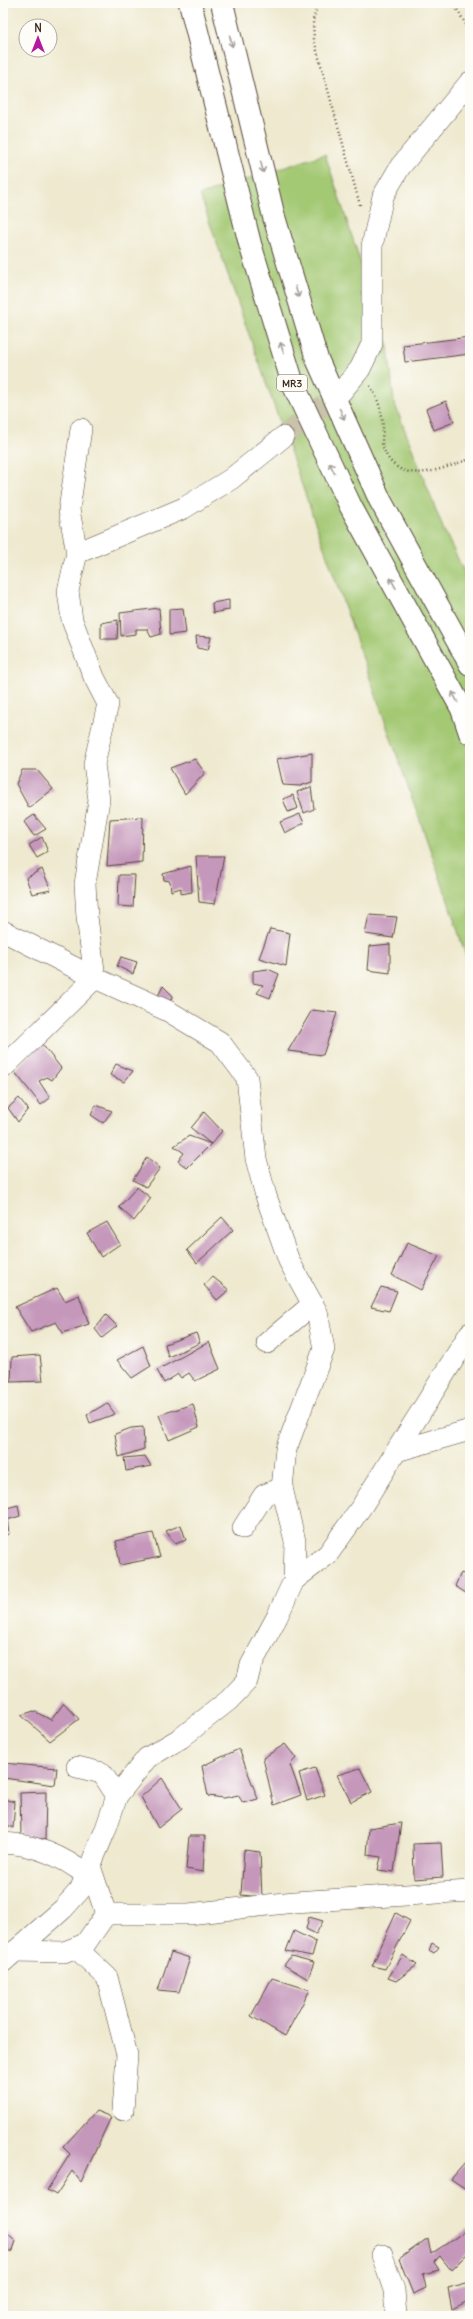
<svg xmlns="http://www.w3.org/2000/svg" width="473" height="2319" viewBox="0 0 473 2319" font-family="Delius,sans-serif">
  <style>
    .green { fill: #a4c974; stroke: #707a49 }
    .building { fill: #c597bb }
    .lines { fill: none; stroke-linecap: round; stroke-linejoin: round }
    .minor-tunnel { stroke: #cac3ac; stroke-width: 21; stroke-dasharray: 21 10; stroke-linecap: butt }
    .minor-casing { stroke: #564739; stroke-width: 22 }
    .highway-casing { stroke: #564739; stroke-width: 24 }
    .path { stroke: #564739; stroke-width: 2.5; stroke-dasharray: 1 3; stroke-linecap: butt }
    .minor { stroke: #fff; stroke-width: 21 }
    .highway { stroke: #fff; stroke-width: 22 }
    .oneway { stroke: #a79f9a }
    .labels { text-anchor: middle; dominant-baseline: central; stroke-width: 4; stroke-linejoin: round; paint-order: stroke }
    .shield { fill: #fdfcf7; stroke: #75695f; stroke-width: 1 }
    .shield-label { font-size: 10px; font-weight: bold; fill: #3b2a1e }
  </style>
  <rect width="100%" height="100%" fill="#fdfcf7"/>
  <filter id="ink" filterUnits="userSpaceOnUse"><feTurbulence type="fractalNoise" baseFrequency=".025" numOctaves="2"/><feDisplacementMap in="SourceGraphic" scale="8" xChannelSelector="R" yChannelSelector="G"/><feConvolveMatrix kernelMatrix="1 2 1 2 8 2 1 2 1" color-interpolation-filters="sRGB"/></filter>
  <filter id="wash" filterUnits="userSpaceOnUse"><feTurbulence type="fractalNoise" baseFrequency=".012" numOctaves="4" result="noise"/><feDisplacementMap in="SourceGraphic" scale="16" xChannelSelector="R" yChannelSelector="G"/><feGaussianBlur stdDeviation="0.9" result="paint"/><feColorMatrix in="noise" values="0 0 0 0 0 0 0 0 0 0 0 0 0 0 0 0 0 1.4 0 .05"/><feComposite in="paint" operator="in"/></filter>
  <g filter="url(#wash)">
    <rect width="100%" height="100%" fill="#eee9cf"/>
    <polygon class="green" points="325,154 388,346 394,402 443,528 470,584 470,968 444,889 200,195"/>
    <g id="blocks">
      <g class="building">
        <polygon points="470,337 470,354 405,362 403,345"/>
        <polygon points="446,401 454,422 434,430 426,409"/>
        <polygon points="229,600 229,610 213,613 212,603"/>
        <polygon points="159,608 161,634 151,637 147,629 136,629 136,634 121,636 120,613"/>
        <polygon points="183,608 186,633 169,635 169,609"/>
        <polygon points="118,620 117,639 101,639 101,623"/>
        <polygon points="196,636 211,637 208,650 197,648"/>
        <polygon points="312,753 312,782 300,786 283,785 277,759"/>
        <polygon points="195,759 205,773 185,794 170,768"/>
        <polygon points="22,770 37,770 53,789 29,808 16,784"/>
        <polygon points="311,787 314,809 304,813 297,792"/>
        <polygon points="293,795 298,808 288,812 283,799"/>
        <polygon points="300,814 304,823 285,833 280,822"/>
        <polygon points="34,815 46,829 34,836 24,822"/>
        <polygon points="143,817 142,862 107,866 110,819"/>
        <polygon points="42,837 48,852 37,858 29,845"/>
        <polygon points="196,856 224,856 215,904 199,902"/>
        <polygon points="191,866 192,892 181,894 181,888 171,891 170,881 164,880 163,874"/>
        <polygon points="42,869 51,890 32,894 26,878"/>
        <polygon points="119,875 135,875 133,907 118,906"/>
        <polygon points="369,915 397,917 393,938 365,934"/>
        <polygon points="270,929 290,933 286,966 259,958"/>
        <polygon points="390,944 390,973 368,970 370,946"/>
        <polygon points="121,957 137,962 133,974 117,966"/>
        <polygon points="268,969 279,974 270,998 257,993 263,985 253,983 253,971"/>
        <polygon points="163,986 173,996 168,1004 158,996"/>
        <polygon points="312,1010 337,1013 323,1055 288,1051"/>
        <polygon points="41,1043 61,1068 52,1080 47,1077 39,1081 50,1098 41,1105 14,1071"/>
        <polygon points="116,1064 133,1071 124,1082 110,1075"/>
        <polygon points="19,1098 28,1109 18,1122 8,1108"/>
        <polygon points="96,1105 112,1111 103,1123 91,1115"/>
        <polygon points="204,1112 222,1131 211,1144 187,1168 178,1161 184,1153 174,1146 189,1136 211,1144 191,1128"/>
        <polygon points="147,1157 160,1168 146,1187 133,1180"/>
        <polygon points="137,1187 151,1198 134,1221 119,1207"/>
        <polygon points="222,1217 233,1230 197,1263 187,1250"/>
        <polygon points="107,1222 120,1244 101,1257 87,1233"/>
        <polygon points="407,1243 439,1256 421,1290 392,1275"/>
        <polygon points="213,1277 229,1290 217,1300 204,1285"/>
        <polygon points="381,1287 397,1291 389,1311 371,1307"/>
        <polygon points="57,1288 65,1301 79,1295 89,1324 63,1333 56,1322 31,1332 15,1307"/>
        <polygon points="106,1315 117,1326 102,1338 95,1329"/>
        <polygon points="196,1333 200,1343 168,1357 165,1344"/>
        <polygon points="209,1342 220,1369 195,1381 189,1373 181,1378 178,1374 164,1383 157,1370"/>
        <polygon points="143,1346 151,1366 132,1378 117,1360"/>
        <polygon points="40,1355 43,1381 11,1382 12,1357"/>
        <polygon points="107,1403 115,1414 90,1423 87,1415"/>
        <polygon points="193,1404 199,1427 169,1440 159,1415"/>
        <polygon points="143,1427 144,1449 119,1457 115,1434 131,1428"/>
        <polygon points="145,1456 151,1466 126,1471 124,1458"/>
        <polygon points="18,1505 20,1516 7,1520 9,1534 3,1536 3,1509"/>
        <polygon points="181,1525 186,1540 175,1544 166,1531"/>
        <polygon points="153,1533 160,1557 120,1565 116,1541"/>
        <polygon points="461,1573 470,1577 469,1595 455,1586"/>
        <polygon points="64,1703 79,1719 50,1741 21,1715 34,1711 51,1720"/>
        <polygon points="285,1744 296,1758 290,1765 301,1795 274,1805 263,1758"/>
        <polygon points="239,1749 258,1799 243,1803 238,1795 224,1798 208,1796 202,1766"/>
        <polygon points="3,1763 57,1768 55,1785 3,1778"/>
        <polygon points="315,1768 325,1795 307,1801 299,1773"/>
        <polygon points="360,1768 372,1792 351,1802 337,1775"/>
        <polygon points="162,1778 182,1809 158,1828 141,1797"/>
        <polygon points="46,1792 45,1840 21,1835 20,1793"/>
        <polygon points="3,1799 15,1802 13,1828 3,1823"/>
        <polygon points="401,1823 394,1872 378,1870 381,1857 367,1855 369,1828"/>
        <polygon points="189,1836 205,1836 203,1872 186,1869"/>
        <polygon points="441,1843 443,1877 414,1879 413,1844"/>
        <polygon points="244,1850 260,1852 262,1897 241,1895"/>
        <polygon points="396,1913 410,1921 385,1969 372,1966"/>
        <polygon points="309,1917 323,1921 316,1934 306,1929"/>
        <polygon points="294,1931 316,1942 312,1956 286,1951"/>
        <polygon points="432,1943 439,1947 434,1953 429,1950"/>
        <polygon points="171,1952 190,1958 179,1992 158,1990"/>
        <polygon points="403,1955 417,1965 396,1981 388,1978"/>
        <polygon points="291,1956 314,1962 308,1979 284,1965"/>
        <polygon points="272,1978 310,1990 285,2036 251,2016"/>
        <polygon points="96,2111 111,2117 81,2182 72,2171 56,2195 47,2190 70,2154 63,2147"/>
        <polygon points="466,2162 470,2166 470,2192 451,2179"/>
        <polygon points="467,2230 470,2233 470,2251 451,2270 440,2256 434,2262 439,2270 423,2274 426,2288 413,2294 399,2259 428,2238 431,2254"/>
        <polygon points="5,2231 16,2241 12,2253 3,2249"/>
        <polygon points="470,2282 470,2300 452,2309 448,2288"/>
      </g>
    </g>
  </g>
  <g filter="url(#ink)">
    <use href="#blocks" fill-opacity="0" stroke="#564739" stroke-width="1"/>
    <g class="lines">
      <polyline class="minor-tunnel" points="283,437 341,392"/>
      <g class="minor-casing">
        <g id="minor">
          <polyline points="341,392 360,369 372,344 372,246 383,196 400,167 470,82"/>
          <polyline points="77,553 184,508 231,479 283,437"/>
          <polyline points="3,931 95,978 168,1011 220,1042 247,1078 256,1159 266,1196 289,1261 317,1312 324,1349 286,1449 282,1488 295,1541 294,1580 277,1617 251,1665 247,1681 229,1700 181,1738 147,1758 117,1796 105,1831 80,1890 63,1909 3,1962"/>
          <polyline points="3,1068 95,978 87,917 85,884 99,800 94,764 108,704 94,677 72,620 68,591 77,553 69,510 81,429"/>
          <polyline points="267,1343 313,1304"/>
          <polyline points="397,1451 470,1430"/>
          <polyline points="243,1528 264,1495 282,1488"/>
          <polyline points="294,1580 328,1554 362,1506 470,1333"/>
          <polyline points="77,1767 102,1773 117,1796"/>
          <path d="M3,1843C33,1844 63,1856 86,1875"/>
          <polyline points="90,1866 106,1914 189,1914 294,1902 470,1891"/>
          <polyline points="76,1948 107,1977 127,2055 123,2110"/>
          <polyline points="15,1951 64,1952 85,1944 106,1914"/>
          <polyline points="382,2255 394,2290 396,2316"/>
        </g>
      </g>
      <g class="highway-casing">
        <g id="highway">
          <polyline points="190,3 250,244 293,384 351,507 462,709 470,733"/>
          <polyline points="222,3 274,217 317,359 380,500 470,664"/>
        </g>
      </g>
      <g class="path">
        <polyline points="318,3 313,21 314,40 360,205"/>
        <polyline points="453,3 470,31"/>
        <path d="M370,386C378,397 382,412 383,426C383,433 381,442 383,447C397,489 441,469 470,459"/>
      </g>
      <use href="#minor" class="minor"/>
      <use href="#highway" class="highway"/>
    </g>
    <defs><path id="oneway-shaft" d="M-6 0H5M1.5-3L5.5 0L1.5 3" fill="none" stroke-width="1.6" stroke-linecap="round" stroke-linejoin="round"/></defs>
    <g class="oneway">
      <use href="#oneway-shaft" transform="translate(231 41) rotate(76)"/>
      <use href="#oneway-shaft" transform="translate(262 167) rotate(76)"/>
      <use href="#oneway-shaft" transform="translate(297 292) rotate(73)"/>
      <use href="#oneway-shaft" transform="translate(282 348) rotate(-107)"/>
      <use href="#oneway-shaft" transform="translate(342 414) rotate(66)"/>
      <use href="#oneway-shaft" transform="translate(332 468) rotate(-115)"/>
      <use href="#oneway-shaft" transform="translate(393 583) rotate(-119)"/>
      <use href="#oneway-shaft" transform="translate(455 697) rotate(-118)"/>
    </g>
  </g>
  <g class="labels">
    <rect class="shield" x="277" y="375" width="30" height="16" rx="3"/>
    <g class="shield-label">
      <text x="292" y="383">MR3</text>
    </g>
  </g>
  <rect width="473" height="2319" fill="none" stroke="#fdfcf7" stroke-width="16"/>
  <g transform="translate(38 38)"><circle r="19" fill="#fdfcf7" stroke="#afa8a0"/>
  <path d="M0-3L7 15L0 10L-7 15Z" fill="#b5179e"/>
  <text y="-6" font-size="11" font-weight="bold" text-anchor="middle" fill="#3b2a1e">N</text>
  </g>
</svg>
